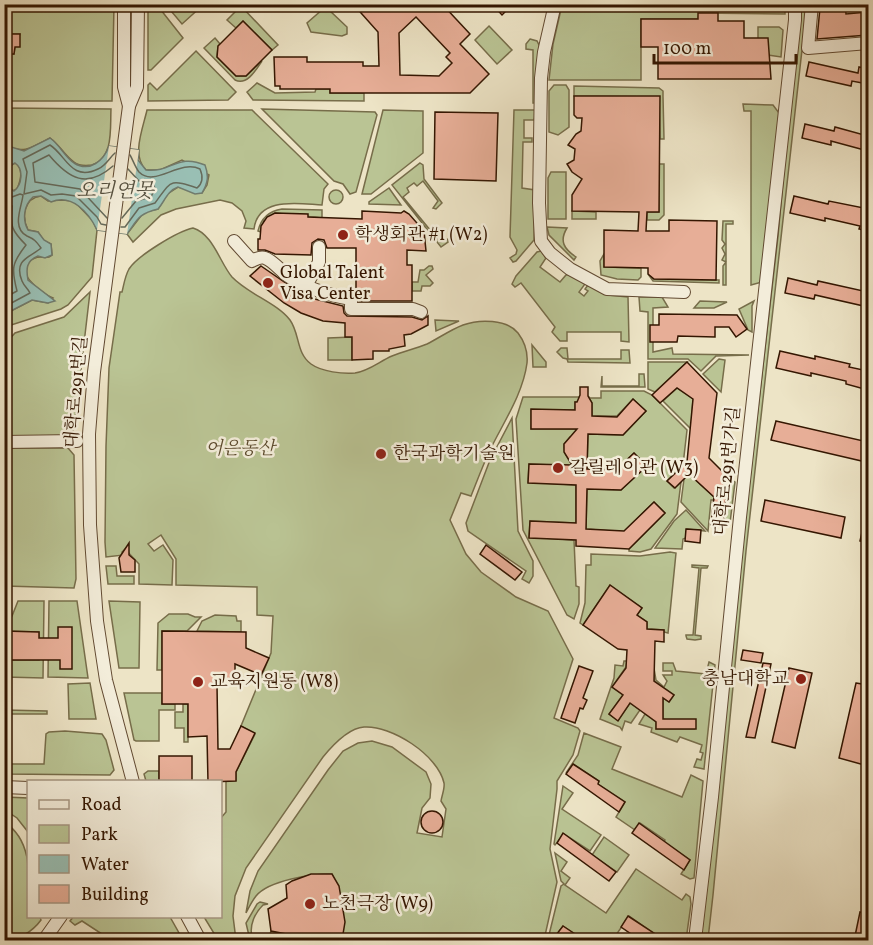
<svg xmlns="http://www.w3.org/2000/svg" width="873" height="945" viewBox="0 0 873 945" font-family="Vollkorn,'Noto Serif KR',serif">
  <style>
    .green { fill: #bac494; stroke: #776d4a; stroke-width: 1.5 }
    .water { fill: #99bfb4; stroke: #717b6c; stroke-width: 1.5; fill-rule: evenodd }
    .pier { fill: #ede4c6 }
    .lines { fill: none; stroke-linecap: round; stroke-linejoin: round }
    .shore { stroke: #666a5a; stroke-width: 1.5 }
    .building { fill: #e7ae97; stroke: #341601; stroke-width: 1.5; fill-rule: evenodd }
    .minor-casing { stroke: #624a32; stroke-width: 14 }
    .minor { stroke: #f3edda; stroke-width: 12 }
    .poi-dot { fill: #8f2418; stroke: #f3edda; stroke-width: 2 }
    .labels { text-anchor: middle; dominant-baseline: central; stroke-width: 5; stroke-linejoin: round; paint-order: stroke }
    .poi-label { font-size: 18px; fill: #341601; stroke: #f3edda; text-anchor: start }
    .street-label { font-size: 18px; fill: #341601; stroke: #f3edda }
    .park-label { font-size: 18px; font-style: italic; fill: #5c4a2d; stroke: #f3edda }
    .water-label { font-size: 20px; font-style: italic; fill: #575140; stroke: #f3edda }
  </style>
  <rect width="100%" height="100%" fill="#ede4c6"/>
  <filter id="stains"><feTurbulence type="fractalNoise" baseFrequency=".00333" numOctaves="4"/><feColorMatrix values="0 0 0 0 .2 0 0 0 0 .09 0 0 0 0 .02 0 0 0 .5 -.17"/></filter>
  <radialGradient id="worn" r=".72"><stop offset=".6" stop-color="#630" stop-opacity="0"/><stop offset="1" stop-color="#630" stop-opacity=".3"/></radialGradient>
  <g class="green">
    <polygon points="5,5 114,5 112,101 5,101 5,54 14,54 15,47 20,34 8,34 8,27 5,27"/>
    <polygon points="148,5 157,5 183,38 151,70 148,70"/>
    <polygon points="166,5 203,5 182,24"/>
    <polygon points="562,5 785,5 785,14 699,13 698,19 641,19 641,80 549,80 553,44"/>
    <polygon points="799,5 807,5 746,551 713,895 708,939 701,940 744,530 778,236"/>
    <polygon points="241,6 278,45 272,50 243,21 236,28 227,20"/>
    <polygon points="323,9 330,11 347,27 347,34 342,36 311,32 307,23"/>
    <polygon points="489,26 512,50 497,64 475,40"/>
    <polygon points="758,27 779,27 783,30 781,57 768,55 758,38"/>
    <path d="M215,38L220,44L218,46L217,57L236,76H246L262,61C256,70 247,86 235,80L204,48Z"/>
    <polygon points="530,39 537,41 540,47 536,103 533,103 533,50 526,49 526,44"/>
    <polygon points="196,51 236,92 228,100 148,101 148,85 150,83 157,90"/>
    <polygon points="257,83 275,93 315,92 316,89 330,89 330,93 364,93 364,101 253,100 247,92"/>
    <polygon points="554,85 566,85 569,90 569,127 558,135 549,132 549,91"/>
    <polygon points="574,86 659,88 663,91 663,96 664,139 660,139 659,97 574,96"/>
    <polygon points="743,104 773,105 779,113 762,282 751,285 751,111 744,111"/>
    <path d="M5,108L111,109C110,128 114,158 92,165C85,166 79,166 74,162C64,155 60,145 50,138C33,147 23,155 5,145Z"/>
    <polygon points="262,109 375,112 377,115 356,192 350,194 343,184 334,181"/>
    <path d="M147,110H252L328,184L324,189L322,205C299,204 258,196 254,229L244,228L246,221L242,211L232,203L220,200L176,209L161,215L133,242L127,234L144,212L158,209L167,194L178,187L202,193L207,185L209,175L182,160L160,170H146C131,156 143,128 147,110Z"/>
    <polygon points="383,110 423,111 423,153 371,194 362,194"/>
    <polygon points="514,110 537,110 534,120 524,120 524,138 532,138 532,142 523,142 522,188 535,190 534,240 516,261 513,262 510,258 516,254 517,250 510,237"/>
    <path d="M15,163C24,169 21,180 17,189L13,191C4,185 5,176 8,167Z"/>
    <polygon points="420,163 423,165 424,179 442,203 436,209 433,208 438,201 423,181 417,186 414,183 407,188 409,192 403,197 440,242 448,239 448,242 441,247 392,185"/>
    <polygon points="659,164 664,164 664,215 659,220 647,220 647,212 659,212"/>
    <polygon points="551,172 566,172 566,219 548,219 548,178"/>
    <polygon points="389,188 401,205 369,204 369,202"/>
    <circle cx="336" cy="197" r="7"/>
    <path d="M41,196L48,201L62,200L74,201L93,221L97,230L92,277L68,305L61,309L5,327V314L32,300L48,303L53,298C40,293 9,268 35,258C39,256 44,258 49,257L52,255L51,244L44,241L38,232L28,230C21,217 24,198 41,196Z"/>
    <path d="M282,209L322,210V218L275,213L264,221L261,232L258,231C261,218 269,211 282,209Z"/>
    <polygon points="572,211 596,212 596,219 572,219"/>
    <polygon points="723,221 733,221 733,224 726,224 726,285 723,285 723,266 726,262 722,260 725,254 722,248 725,244 722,240"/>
    <path d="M547,227L567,228C559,241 564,249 576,257L574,260L549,235Z"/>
    <path d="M193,228C213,234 220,263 232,277C248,294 277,303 290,320C300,334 296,353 311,364C322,372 343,374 355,373C369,371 380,361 392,356C404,351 415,349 427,344C439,338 450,330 463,325C479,319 507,319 518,333C524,341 528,352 527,363C523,394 503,423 490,450C483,465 477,481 471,496L461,493L450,520L466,554L481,572L516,597L548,611L573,659L554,718L578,728L580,731L573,755L557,781V789L550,849L557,882L544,940H342C345,917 344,895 332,874C312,874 269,880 256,896C252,901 249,907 246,913L250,891L258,871L328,770L343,751L358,743L372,741L392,747L426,772L431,784L430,798L422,808L417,833L442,837L446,809L441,801C442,795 445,788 444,783C438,755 391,725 364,727C349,728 332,746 323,757L246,868L235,896L233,916L236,940H218L204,917L220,916V819L226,812V781L236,780V772L255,734L241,726L271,653L273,616L257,615V587L176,585V559L161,535L148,544L154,551L163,545L173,560L172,585L139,584V564L125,549L122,552L124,555L106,557L105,542L106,446L109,368L120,292H122C124,284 125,276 129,269C137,256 178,231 193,228Z"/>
    <polygon points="541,251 546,258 540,267 560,282 566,275 570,274 585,284 579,292 584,296 588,291 585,289 588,285 608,295 628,297 629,342 621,341 621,332 567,332 567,341 560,341 552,332 555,327 521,283 515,287 512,284 516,276 537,252"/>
    <polygon points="604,254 604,267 641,268 641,277 638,280 617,279 601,275 600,261"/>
    <polygon points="429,266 432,266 433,269 426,275 433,283 430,286 422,286 421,291 412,291 412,282 418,282 420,270 424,270"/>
    <polygon points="648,274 654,279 719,280 719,283 653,281"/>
    <polygon points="90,292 74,429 68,437 5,436 5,344 15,333 64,317"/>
    <polygon points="639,297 662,297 668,307 653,308 653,352 672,348 673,354 749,355 716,356 701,371 688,359 648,359 648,312 640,311"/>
    <polygon points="700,301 727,302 714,308 694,308"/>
    <polygon points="754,301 752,306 752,332 748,330 739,309"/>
    <polygon points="435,320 457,321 459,321 436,331"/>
    <polygon points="352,337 352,360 328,360 328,338"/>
    <polygon points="532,345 546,362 546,367 533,367"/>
    <polygon points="561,348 567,348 568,359 621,359 621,350 629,350 630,363 568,362 567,359 563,358 557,352"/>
    <polygon points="719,359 725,360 721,392 703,374"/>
    <polygon points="648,362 687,362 655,392 648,389"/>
    <polygon points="639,374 644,374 645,387 601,387 602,376 602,386 639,386"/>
    <polygon points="677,388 693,399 691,429 663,401"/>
    <polygon points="601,391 644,391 652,395 687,430 683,465 667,481 674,488 681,482 677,514 651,549 640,552 629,551 629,549 665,513 654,502 624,532 586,529 587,489 621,490 646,466 634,453 616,470 587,469 588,434 623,435 646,411 633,399 617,416 592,416 592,403 588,396 590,398 601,398"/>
    <path d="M523,397H579V402H575V410H531V429H577V435L570,437L564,444C564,454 567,459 576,463V466L529,464L528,482L576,485V523L530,521L529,537L574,540L576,586L579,587V604L574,619L567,615L523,530L516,419Z"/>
    <polygon points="512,418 518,531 533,561 533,576 529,583 522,579 526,571 468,531 466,523 490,460"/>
    <polygon points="5,448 68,448 74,455 76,579 74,588 5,586"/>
    <polygon points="689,474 714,497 714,500 711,500 708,531 681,502 684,479"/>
    <polygon points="728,477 735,482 730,523 723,522"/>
    <polygon points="686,510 705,531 687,529 686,538 683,539 682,549 655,548 674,521"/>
    <polygon points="670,552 676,553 668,633 664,632 664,630 647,629 647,622 637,615 642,608 610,585 583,625 580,623 585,603 586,565 591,565 591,554 640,556"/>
    <polygon points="692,565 708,566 707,568 701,568 695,635 701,636 701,639 695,640 687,639 686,636 686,635 693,635 699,568 692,567"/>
    <polygon points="106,566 116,566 117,576 134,576 134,584 108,584"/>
    <polygon points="18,601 44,601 43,678 5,677 4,660 39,660 39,632 5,631 5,623 12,616"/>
    <polygon points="49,601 77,601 88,678 48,677"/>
    <polygon points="109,601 140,602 139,668 119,668"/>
    <polygon points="169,614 188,614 195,617 201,617 187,631 162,631 162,670 157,670 158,623"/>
    <polygon points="215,615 236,616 237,621 241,621 241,632 197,631 202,621"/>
    <polygon points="624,661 627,661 626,667 612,687 623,695 609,714 618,720 630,703 640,710 631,723 625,721 622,730 620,727 600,719 614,678 615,665 623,666"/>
    <polygon points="709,662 715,665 704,769 694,767 697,759 701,760 703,753 700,752 702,745 680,737 677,742 651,732 652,728 639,724 645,714 656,719 656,729 695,729 663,719 663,698 669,702 674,695 654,681 654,668 656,680 664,687 667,681 663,675 672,675 672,671 663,671 663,663 673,663 676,671 706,674"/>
    <polygon points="90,683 96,719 69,719 68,684"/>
    <polygon points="124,693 162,693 162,704 175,704 175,710 159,710 159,741 136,741 134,740"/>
    <polygon points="183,704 188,704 188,742 184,742 184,728 175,728 175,712 183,712"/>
    <polygon points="5,710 47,711 47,714 5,714"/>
    <polygon points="65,731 102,734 106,740 114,770 110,775 5,774 5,764 44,764 46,734 49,732"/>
    <polygon points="584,733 621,747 612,769 682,797 691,775 703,781 694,878 690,879 681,874 690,860 664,842 665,840 640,823 635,830 616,817 625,802 598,784 599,781 573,764 566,773 578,755"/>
    <polygon points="148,771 159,771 159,781 146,781 144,774"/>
    <polygon points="563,786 573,793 562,809 601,835 590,851 564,834 555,845 554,844"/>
    <polygon points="5,797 28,798 28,832 17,818 5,810"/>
    <path d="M4,822C36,842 28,884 28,916L40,917L41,920C33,931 18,941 5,940Z"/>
    <polygon points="604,837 629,855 617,872 592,855"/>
    <polygon points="555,853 567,862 561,871 570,878 565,885 606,913 636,869 682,900 686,894 690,897 691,904 686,940 660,940 652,935 653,933 629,916 616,935 624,940 584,940 563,926 553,940 548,939 561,886 564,884 561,881"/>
    <path d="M260,902L268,904L263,905C255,913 249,925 252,937L250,940L246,923L257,904Z"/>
    <polygon points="74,916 170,917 183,940 111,940 82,921 75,925 70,921"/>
    <polygon points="271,931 292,935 292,940 268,940"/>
  </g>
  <path class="water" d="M50,138C60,145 64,156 74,163C90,173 104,160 109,146L139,150L138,160L146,170C172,173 177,153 205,165C209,176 208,183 202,193L195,194L178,187C167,191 165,201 158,209C138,214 138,219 127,234L97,230C89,213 72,193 51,202L41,196L33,197C24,205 22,219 28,230L38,232L44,240L51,244L52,255L45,258L38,256C26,261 26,269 28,280L55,301L48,303L32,300L5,314V145L24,151ZM15,163C24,169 22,185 14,191C4,185 5,176 8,167Z"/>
  <polygon class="pier" points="109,146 139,150 127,234 97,230"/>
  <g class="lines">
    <g class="shore">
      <path d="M4,192L12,197L20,194L23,195C22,206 11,228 27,236C34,239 36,241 41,248C31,257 13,259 22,281C24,286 28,289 30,293L4,307"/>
      <path d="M4,201L12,206C10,227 12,231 26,245C12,263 11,268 17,291L4,298"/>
      <path d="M107,218L80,189L35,182L33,163L49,155C69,179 87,189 113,166"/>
      <polyline points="122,218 136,201 151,197 155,188 153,184 139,181 128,169"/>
      <path d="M106,225L101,224L97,217L76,196L62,194L51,195L41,190L24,194L27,172L23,159L50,145C66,155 71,182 98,169C106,166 110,157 115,153"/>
      <path d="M121,227H125L139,208L155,203C172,180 169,179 197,188C203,183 203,176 200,169C179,159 155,188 139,172C135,167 133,160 130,155"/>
    </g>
  </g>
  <g class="building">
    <path d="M353,4H442L470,34L460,44L489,74L470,93H330V89H280V86H275L274,57H307V62H363V66H379L378,32ZM416,17L450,53L446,57L452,63L439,76L400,75L399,33Z"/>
    <polygon points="492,4 513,4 502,15"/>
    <polygon points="824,4 845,4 846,14 868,12 868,35 817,39 820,8"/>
    <polygon points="698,13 718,13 718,21 744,21 744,38 768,38 771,79 658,79 658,47 641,47 641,19 698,19"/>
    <polygon points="243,21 272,50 246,76 236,76 217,57 218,46"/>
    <polygon points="4,34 20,34 20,47 15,47 14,54 4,54"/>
    <polygon points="809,62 858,73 859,67 868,69 868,84 852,81 851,86 806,76"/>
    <polygon points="574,96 660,96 659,212 647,212 646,231 669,231 669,220 717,221 716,280 654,279 648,274 648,268 604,267 604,230 638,231 639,212 572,211 572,195 582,179 572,172 567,164 574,160 575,149 568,145 576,134 581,131 582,118 577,118 574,115"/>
    <polygon points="435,112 498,113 496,181 434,179"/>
    <polygon points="805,124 834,131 835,127 868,136 868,151 831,141 831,145 802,138"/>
    <polygon points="794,196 828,204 829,201 864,208 863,212 868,213 868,231 859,229 860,226 825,218 825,221 790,213"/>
    <polygon points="362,211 401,213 404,211 409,214 424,231 426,251 407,250 407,265 412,265 412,301 359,301 356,293 356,248 327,248 324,240 318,239 312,243 311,255 275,254 265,250 258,250 258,239 260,239 261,226 267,217 275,213 308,214 308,217 362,219"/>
    <polygon points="261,266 299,292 315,299 343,306 344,313 347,316 412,317 422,320 428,316 428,325 411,334 404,335 405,346 389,349 389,351 373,351 373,359 352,360 352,337 345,337 345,323 323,321 301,313 284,303 250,276"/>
    <polygon points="788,278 817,285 818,281 868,292 868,307 815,295 814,299 785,293"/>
    <polygon points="659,314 737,315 747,329 736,337 729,327 715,327 715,337 678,336 677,342 650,342 650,325 659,325"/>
    <polygon points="780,351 815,359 815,356 850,364 849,367 868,371 868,390 846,384 846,381 811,373 811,376 776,368"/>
    <polygon points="687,362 717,393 709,458 728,477 723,527 711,525 714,497 689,474 675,488 667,481 687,462 693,399 677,388 660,403 652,395"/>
    <polygon points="580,387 588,387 588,396 592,403 592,416 617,417 633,399 646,411 623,435 588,434 587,469 616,470 634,453 647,466 621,490 587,489 586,529 624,531 654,502 665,513 629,549 576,546 576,540 529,538 530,521 576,523 576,485 528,483 529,464 572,465 564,452 564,444 577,429 531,429 531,409 575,410 575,402 577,402 580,395"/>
    <polygon points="776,421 868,442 866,462 771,440"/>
    <polygon points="765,500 845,517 841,538 761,521"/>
    <polygon points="865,519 868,519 868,543 860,541"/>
    <polygon points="686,529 701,530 700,543 685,541"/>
    <polygon points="129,543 129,555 135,560 135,572 121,572 119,558"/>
    <polygon points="486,545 522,572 515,580 480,554"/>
    <polygon points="610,585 642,608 637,615 647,622 647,629 664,630 664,642 655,641 654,681 674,695 669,702 663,698 663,719 696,719 696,729 656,729 656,722 630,703 618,721 609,714 623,695 612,687 626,668 627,650 618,649 583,625"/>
    <polygon points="58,627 72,627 72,669 60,669 60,660 4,660 4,631 39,632 39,638 58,638"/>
    <polygon points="162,631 246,632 246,648 269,658 261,675 235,664 235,685 217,685 218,749 230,749 241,726 255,733 236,772 236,781 208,782 207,736 188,737 188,704 162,704"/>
    <polygon points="743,650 763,653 761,663 741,660"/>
    <polygon points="763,663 771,664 755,738 746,737"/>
    <polygon points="579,666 593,671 583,698 587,700 583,709 580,708 575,723 561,718"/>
    <polygon points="789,668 812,673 795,748 772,742"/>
    <polygon points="856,683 868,685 868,766 839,758"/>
    <rect x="159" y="756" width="33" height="26"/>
    <polygon points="573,764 599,781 598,784 625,802 619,812 566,774"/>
    <circle cx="432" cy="822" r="11"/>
    <polygon points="639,823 690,860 684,870 632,833"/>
    <polygon points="563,833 616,872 609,881 557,843"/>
    <polygon points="311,874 332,874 339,886 345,922 342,940 292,940 292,935 271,931 268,909 287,898 286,885 292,881"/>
    <polygon points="860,912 868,914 868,939 855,936"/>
    <polygon points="628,916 654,933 652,935 660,940 640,940 621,927"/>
    <polygon points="563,926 584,940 565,940 556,935"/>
  </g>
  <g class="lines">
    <g class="minor-casing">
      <g id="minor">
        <polyline points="124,4 124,87 129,106"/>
        <polyline points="555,4 544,52 541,78 539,203 541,241 550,253 570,269 607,289 684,292"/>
        <polyline points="812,4 808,48 868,43"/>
        <path d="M234,241L252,261C256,259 260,256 265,258C272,260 281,271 288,276C307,289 328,295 351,299V309H413L421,312"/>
        <polyline points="306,286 319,262 319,247"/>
        <polyline points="4,442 77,441"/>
        <polyline points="133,782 106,680 97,621 90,525 89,434 94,372 129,106 137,87 138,4"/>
        <polyline points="4,787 28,788"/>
        <polyline points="187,916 200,940"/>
        <polyline points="44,940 61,916"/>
        <polyline points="695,940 712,797 740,517 795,20 795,4"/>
      </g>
    </g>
    <use href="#minor" class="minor"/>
  </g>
  <g class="poi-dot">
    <circle cx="343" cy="235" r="6"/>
    <circle cx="268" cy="283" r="6"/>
    <circle cx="381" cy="454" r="6"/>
    <circle cx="558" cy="468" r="6"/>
    <circle cx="801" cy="679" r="6"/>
    <circle cx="198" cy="682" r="6"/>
    <circle cx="310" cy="904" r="6"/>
  </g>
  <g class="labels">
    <g class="poi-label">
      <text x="355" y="235">학생회관 #1 (W2)</text>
      <text x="280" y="273">Global Talent<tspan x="280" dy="21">Visa Center</tspan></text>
      <text x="393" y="454">한국과학기술원</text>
      <text x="570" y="468">갈릴레이관 (W3)</text>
      <text x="789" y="679" text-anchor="end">충남대학교</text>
      <text x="210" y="682">교육지원동 (W8)</text>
      <text x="322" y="904">노천극장 (W9)</text>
    </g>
    <g class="street-label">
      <text transform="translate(77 392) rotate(-85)">대학로291번길</text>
      <text transform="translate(728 471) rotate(-84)">대학로291번가길</text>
    </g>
    <g class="park-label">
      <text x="240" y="449">어은동산</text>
    </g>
    <g class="water-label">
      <text x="115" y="192">오리연못</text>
    </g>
  </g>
  <rect width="873" height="945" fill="none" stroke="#ede4c6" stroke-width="24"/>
  <rect x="6" y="6" width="861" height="933" fill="none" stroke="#341601" stroke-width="3"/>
  <rect x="12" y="12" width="849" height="921" fill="none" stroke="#341601" stroke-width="1.5"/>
  <rect x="27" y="780" width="195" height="138" fill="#f3edda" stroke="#a79783" stroke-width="1.5"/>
  <rect x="39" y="800" width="30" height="9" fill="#f3edda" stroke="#a79783" stroke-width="1.5"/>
  <text x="81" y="810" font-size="18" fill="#341601">Road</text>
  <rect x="39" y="825" width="30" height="18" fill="#bac494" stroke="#a79783" stroke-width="1.5"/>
  <text x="81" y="840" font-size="18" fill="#341601">Park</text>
  <rect x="39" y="855" width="30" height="18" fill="#99bfb4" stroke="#a79783" stroke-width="1.5"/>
  <text x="81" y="870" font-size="18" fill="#341601">Water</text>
  <rect x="39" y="885" width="30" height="18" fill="#e7ae97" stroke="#a79783" stroke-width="1.5"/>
  <text x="81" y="900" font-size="18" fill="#341601">Building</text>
  <path d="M654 54v9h142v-9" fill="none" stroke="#341601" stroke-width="3"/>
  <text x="663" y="54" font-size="18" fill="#341601" stroke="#f3edda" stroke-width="4.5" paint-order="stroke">100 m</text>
  <rect width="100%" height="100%" filter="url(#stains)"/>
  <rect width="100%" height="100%" fill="url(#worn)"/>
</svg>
